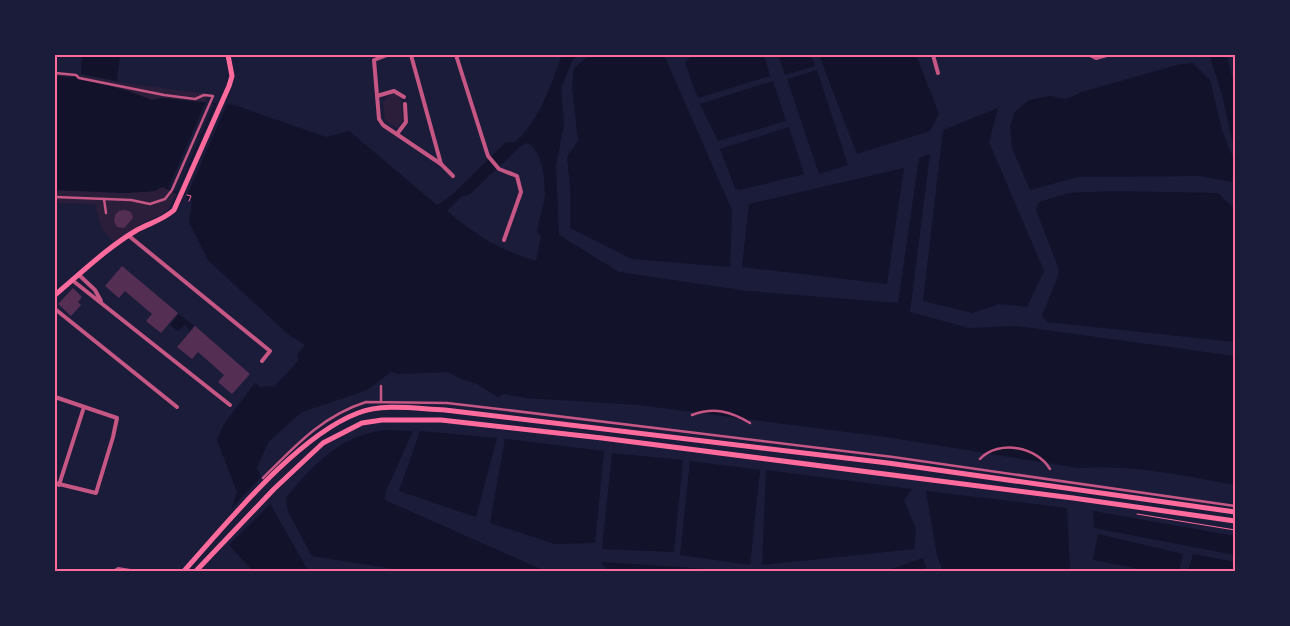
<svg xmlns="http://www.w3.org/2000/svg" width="1290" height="626" viewBox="0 0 1290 626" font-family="Figtree,sans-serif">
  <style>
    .green { fill: #2a1e3b }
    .water { fill: #12122b; fill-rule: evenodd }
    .pier { fill: #1b1b3a }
    .building { fill: #542f53 }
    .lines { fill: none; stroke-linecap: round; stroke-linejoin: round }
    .path { stroke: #ff6b9d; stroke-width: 1 }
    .service { stroke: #c65784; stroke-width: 2 }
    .pedestrian { stroke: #c65784; stroke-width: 2.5 }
    .minor { stroke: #c65784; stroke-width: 4 }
    .secondary { stroke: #ff6b9d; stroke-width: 5 }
    .neatline { fill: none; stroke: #ff6b9d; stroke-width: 2 }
  </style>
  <rect width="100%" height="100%" fill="#1b1b3a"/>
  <g class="green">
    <polygon points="55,71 137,85 209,94 204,103 163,98 152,100 128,91 75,77 55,76"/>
    <polygon points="391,94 396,94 401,98 402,114 405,118 397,128 385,120 383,102"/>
    <polygon points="162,187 177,192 168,209 161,215 141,224 113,242 101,227 95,204 55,203 55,190 125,193 155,191"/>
  </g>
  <g class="water">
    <polygon points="82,55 120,55 117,81 81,74"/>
    <path d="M562,55H579L573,59L561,88L564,124L556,166L559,235L619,272L747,291L898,303L919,158L930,154L910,312L969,328L1016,326L1235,356V485C1183,475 1132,464 1079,468L886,437L639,405L527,398L504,394L498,397L477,384L461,379L448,372L399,374L391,372L367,390L302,412L269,441L257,467L272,507L307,569L303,571H253L230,546L227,523L237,492L217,440L224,424L255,383L262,388L264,386L274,387L299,360L297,355L305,345L289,335L208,260L189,222L192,201L162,187L155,191L125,193L55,190V76L75,77L128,91L152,100L163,98L234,105L326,137L349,131L437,205L452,195L506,142H515C541,119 550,86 562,55ZM527,143C542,149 545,179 545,194C544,207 538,220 537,233L541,235L536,261C496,248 480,238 447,211L461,197L470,194L522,145Z"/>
    <polygon points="590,55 664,55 732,210 730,267 632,259 570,228 570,186 567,157 578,141 572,87 574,68"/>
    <polygon points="698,55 764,55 770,76 698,98 685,63 690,57"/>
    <polygon points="778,55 811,55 815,66 785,75"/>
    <polygon points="819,55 916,55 939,114 930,131 857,154"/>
    <polygon points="1227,55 1235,89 1235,153 1222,95 1210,56"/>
    <polygon points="1193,63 1210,80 1222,130 1234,160 1232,182 1200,176 1078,177 1030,190 1012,148 1010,126 1015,112 1029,100 1050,96 1066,99 1082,92 1177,65"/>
    <polygon points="817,70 848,165 819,174 787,79"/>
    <polygon points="773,81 786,121 718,141 700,104"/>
    <polygon points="998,108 989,142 1044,271 1027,307 999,304 973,313 923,301 943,130"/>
    <polygon points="789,127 804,174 740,190 735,188 720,149"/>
    <polygon points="904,168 887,284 742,267 749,204"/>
    <polygon points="1112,191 1218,193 1235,209 1235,342 1047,322 1042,316 1058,276 1058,267 1036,210 1039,202 1069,193"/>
    <polygon points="179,314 194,326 190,330 184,325 178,331 170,325"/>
    <path d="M385,430L413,431L386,491L385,500L545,571H407L312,556L288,512L286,497C315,464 339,436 385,430Z"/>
    <polygon points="420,431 497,438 476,517 399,491"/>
    <polygon points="505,439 604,451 595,543 555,544 490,523"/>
    <polygon points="612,453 683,460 674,552 602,549"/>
    <polygon points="690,461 760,470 750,565 680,555"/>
    <polygon points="766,470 912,489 904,500 916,529 914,549 762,565"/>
    <polygon points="926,491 1067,508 1070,571 943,571 937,556"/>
    <polygon points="1093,511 1235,536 1235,555 1094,528"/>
    <polygon points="1098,534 1183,554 1179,571 1150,571 1093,560"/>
    <polygon points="1193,554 1235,562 1235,571 1188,571"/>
    <polygon points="923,558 927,571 887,571"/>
    <polygon points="601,562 739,571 608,571"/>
  </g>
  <g class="pier">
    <polygon points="206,101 215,104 177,192 168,189"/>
    <polygon points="217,102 228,102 185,200 176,195"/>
    <polygon points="262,476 265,480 273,501 229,545 225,523 229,511"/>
  </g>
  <g class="building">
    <polygon points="125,210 131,212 133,218 124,228 117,227 114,221 115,215 119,211"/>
    <polygon points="122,266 178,313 161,333 146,321 152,314 125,291 119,298 105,286"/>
    <polygon points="73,288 82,297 78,302 81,305 71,316 58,304"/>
    <polygon points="195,326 250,374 232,394 218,382 224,375 198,352 192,359 177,347"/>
  </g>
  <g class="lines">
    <g class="path">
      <polyline points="187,195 191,196 189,201"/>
      <polyline points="1137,514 1235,530"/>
    </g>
    <polyline class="service" points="113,571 118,568 137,571"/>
    <g class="pedestrian">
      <polyline points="55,73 76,75 79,78 164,95 195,99 204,95 213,96 172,190 165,199 150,204 131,200 55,197"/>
      <polyline points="104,199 106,213"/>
      <polyline points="381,402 381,386"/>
      <path d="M692,415C714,407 730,411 750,423"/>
      <path d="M980,459C999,439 1037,447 1050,469"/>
      <path d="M263,478C295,446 322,416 366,402L447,403L507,410L893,457L1235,506"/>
    </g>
    <g class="minor">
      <polyline points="387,55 374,60 379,119 383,125 441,164 453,176"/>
      <polyline points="411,55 441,164"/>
      <polyline points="456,55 488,156 499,169 517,176 521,192 504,240"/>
      <polyline points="933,55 938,73"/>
      <polyline points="1090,55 1096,58 1107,55"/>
      <polyline points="377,96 394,91 404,97"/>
      <polyline points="397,134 406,122 405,104"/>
      <polyline points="129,236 270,351 262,361"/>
      <polyline points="79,275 95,290 101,301"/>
      <polyline points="72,280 230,405"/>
      <polyline points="55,309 177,407"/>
      <polyline points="55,397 117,418 113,437 96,493 55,483"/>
      <polyline points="59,485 84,407"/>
    </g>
    <g class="secondary">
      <path d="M55,295C81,273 108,247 137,230C150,223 163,220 174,210L229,86L232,76L228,55"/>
      <path d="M184,571C228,522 297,436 358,413C384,403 417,409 445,410L888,463L1235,512"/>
      <polyline points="196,571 274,489 323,443 362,423 382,420 441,420 602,438 1073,498 1235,521"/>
    </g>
  </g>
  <rect width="1290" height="626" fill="none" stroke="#1b1b3a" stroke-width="112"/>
  <rect x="56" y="56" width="1178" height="514" class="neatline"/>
</svg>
